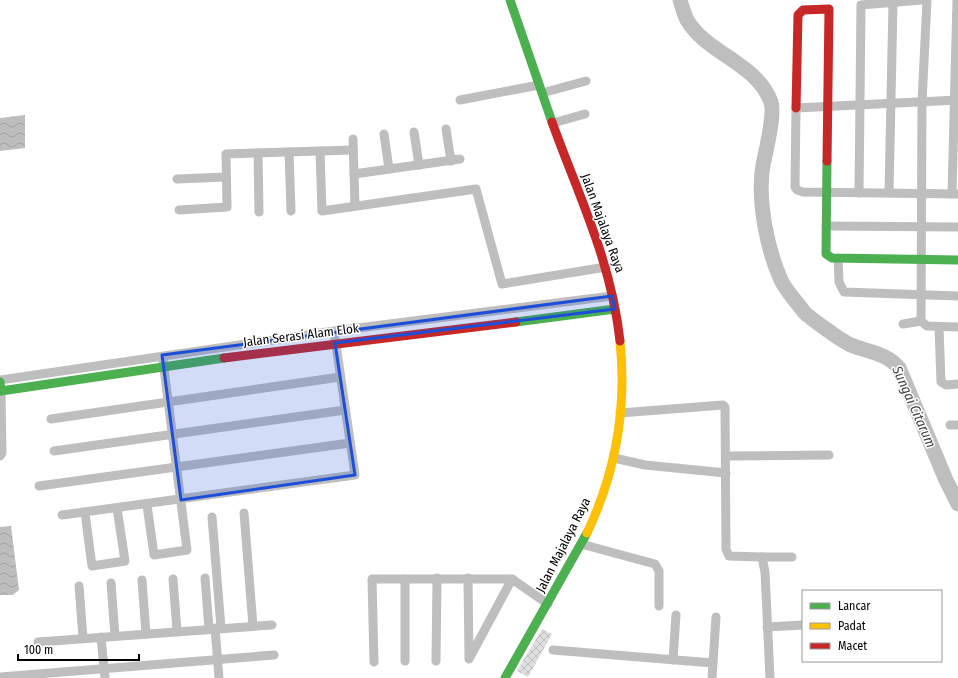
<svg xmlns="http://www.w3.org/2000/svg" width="958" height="678" viewBox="0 0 958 678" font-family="'Fira Sans Condensed',sans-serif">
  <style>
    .water { fill: url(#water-waves) }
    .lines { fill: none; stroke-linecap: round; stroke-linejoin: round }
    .river { stroke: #bebebe; stroke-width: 15 }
    .building { fill: url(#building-cross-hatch) }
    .street { stroke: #bebebe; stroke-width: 9 }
    .fast { stroke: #4caf50; stroke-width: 9 }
    .slow { stroke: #ffc107; stroke-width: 9 }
    .jam { stroke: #c62828; stroke-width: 9 }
    .marked { fill: #1d4ed8; fill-opacity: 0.2; stroke: #1d4ed8; stroke-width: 3; stroke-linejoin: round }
    .labels { text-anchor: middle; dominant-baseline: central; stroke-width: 3; stroke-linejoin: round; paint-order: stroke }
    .street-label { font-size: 13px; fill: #000; stroke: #fff }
    .water-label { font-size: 14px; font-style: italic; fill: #434343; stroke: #fff }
  </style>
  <defs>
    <pattern id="water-waves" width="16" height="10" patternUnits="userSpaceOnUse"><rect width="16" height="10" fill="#bebebe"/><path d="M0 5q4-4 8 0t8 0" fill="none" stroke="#a2a2a2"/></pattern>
    <pattern id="building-cross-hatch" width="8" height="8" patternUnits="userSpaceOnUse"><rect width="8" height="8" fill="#dfdfdf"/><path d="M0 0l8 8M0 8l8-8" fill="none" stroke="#bebebe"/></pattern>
  </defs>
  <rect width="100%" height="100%" fill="#fff"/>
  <g class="water">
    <polygon points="25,115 25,148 0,151 0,118"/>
    <polygon points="11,526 19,590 13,595 0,595 0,527"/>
  </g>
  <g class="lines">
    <path class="river" d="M680,0C682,6 684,14 687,20C707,54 757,63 771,102C775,113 766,151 763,165C757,199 767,249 781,280C786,291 797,302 804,312C810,318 843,342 851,345C868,352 887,353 899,368L946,480L958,504"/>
  </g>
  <polygon class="building" points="542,629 552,634 528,677 517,671"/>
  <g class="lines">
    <g class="street">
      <polyline points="927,0 922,102 921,321 927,326 958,327"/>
      <polyline points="542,93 586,81"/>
      <polyline points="460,100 539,85"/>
      <polyline points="958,100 796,108 795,187 797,190 803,192 958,194"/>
      <polyline points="553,123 585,114"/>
      <polyline points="446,129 451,161"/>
      <polyline points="414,132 419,165"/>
      <polyline points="384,134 389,169"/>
      <polyline points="353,139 355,206"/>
      <polyline points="320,151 322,211 476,189 502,284 606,267"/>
      <polyline points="289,152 291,211"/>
      <polyline points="258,153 259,212"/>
      <polyline points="354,174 460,159"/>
      <polyline points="177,179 226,177"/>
      <polyline points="859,193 861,5 922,0"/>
      <polyline points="889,193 893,3"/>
      <polyline points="952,194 957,0"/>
      <polyline points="179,210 227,207 226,154 353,150"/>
      <polyline points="826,226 958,227"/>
      <polyline points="838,258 839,282 844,292 958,296"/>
      <polyline points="903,324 921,321"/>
      <polyline points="939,327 941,382 946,385 958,384"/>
      <polyline points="0,380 334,331 612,296"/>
      <polyline points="620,413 723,405 725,407 726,549 729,556 762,557 765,572 770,678"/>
      <polyline points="51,419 340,377"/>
      <polyline points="950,425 958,425"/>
      <polyline points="54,451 345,410"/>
      <polyline points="0,456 2,453 1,391"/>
      <polyline points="726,456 829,455"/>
      <polyline points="614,458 645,465 726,473"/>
      <polyline points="39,486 350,443"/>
      <polyline points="147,505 154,555 187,550 163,361"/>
      <polyline points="85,513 92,566 125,561 117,508"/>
      <polyline points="244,513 253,626"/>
      <polyline points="62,515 355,475 335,338"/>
      <polyline points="212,517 221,628"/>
      <polyline points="581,544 655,564 659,571 659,606"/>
      <polyline points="762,557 792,557"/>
      <polyline points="205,578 209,629"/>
      <polyline points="468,578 469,657"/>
      <polyline points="173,579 177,631"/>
      <polyline points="405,579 405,661"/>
      <polyline points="142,580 146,634"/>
      <polyline points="111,583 115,636"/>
      <polyline points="79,586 83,638"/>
      <polyline points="767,627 803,625"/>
      <polyline points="215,628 219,678"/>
      <polyline points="101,637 105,678"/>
      <polyline points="38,642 272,625"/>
      <polyline points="553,650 713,663"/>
      <polyline points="469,659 512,579"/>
      <polyline points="673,660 676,615"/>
      <polyline points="436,661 437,578"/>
      <polyline points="374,662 372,579 512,579 548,604"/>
      <polyline points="0,677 274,655"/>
      <polyline points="712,678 716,617"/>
    </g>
    <g class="fast">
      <polyline points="510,0 552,122"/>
      <polyline points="827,161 826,254 832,258 958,260"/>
      <polyline points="516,322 615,309"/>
      <polyline points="0,382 1,391 224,358"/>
      <polyline points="505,678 587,533"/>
    </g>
    <path class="slow" d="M587,533C616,472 627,408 620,341"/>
    <g class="jam">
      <polyline points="796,108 798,15 803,10 829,9 827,161"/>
      <path d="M552,122C579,197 611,260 620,341"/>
      <polyline points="224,358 516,322"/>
    </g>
  </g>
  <path class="marked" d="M612,296L615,309L335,343L355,475L181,500L162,355Z"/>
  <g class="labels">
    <g class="street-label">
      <text transform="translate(603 223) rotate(70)">Jalan Majalaya Raya</text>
      <text transform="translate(301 335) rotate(-7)">Jalan Serasi Alam Elok</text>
      <text transform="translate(563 545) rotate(-63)">Jalan Majalaya Raya</text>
    </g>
    <g class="water-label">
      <text transform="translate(914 407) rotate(66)">Sungai Citarum</text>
    </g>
  </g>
  <rect x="802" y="590" width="140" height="72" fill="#ffffff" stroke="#999999"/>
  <rect x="810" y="603" width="20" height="6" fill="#4caf50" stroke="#999999"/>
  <text x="838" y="610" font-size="12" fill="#000000">Lancar</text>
  <rect x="810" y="623" width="20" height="6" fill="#ffc107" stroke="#999999"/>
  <text x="838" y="630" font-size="12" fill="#000000">Padat</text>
  <rect x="810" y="643" width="20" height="6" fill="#c62828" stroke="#999999"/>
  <text x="838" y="650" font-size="12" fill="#000000">Macet</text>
  <path d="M18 654v6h121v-6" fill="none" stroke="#000000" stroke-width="2"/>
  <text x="24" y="654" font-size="12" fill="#000000" stroke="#ffffff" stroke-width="3" paint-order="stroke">100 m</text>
</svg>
